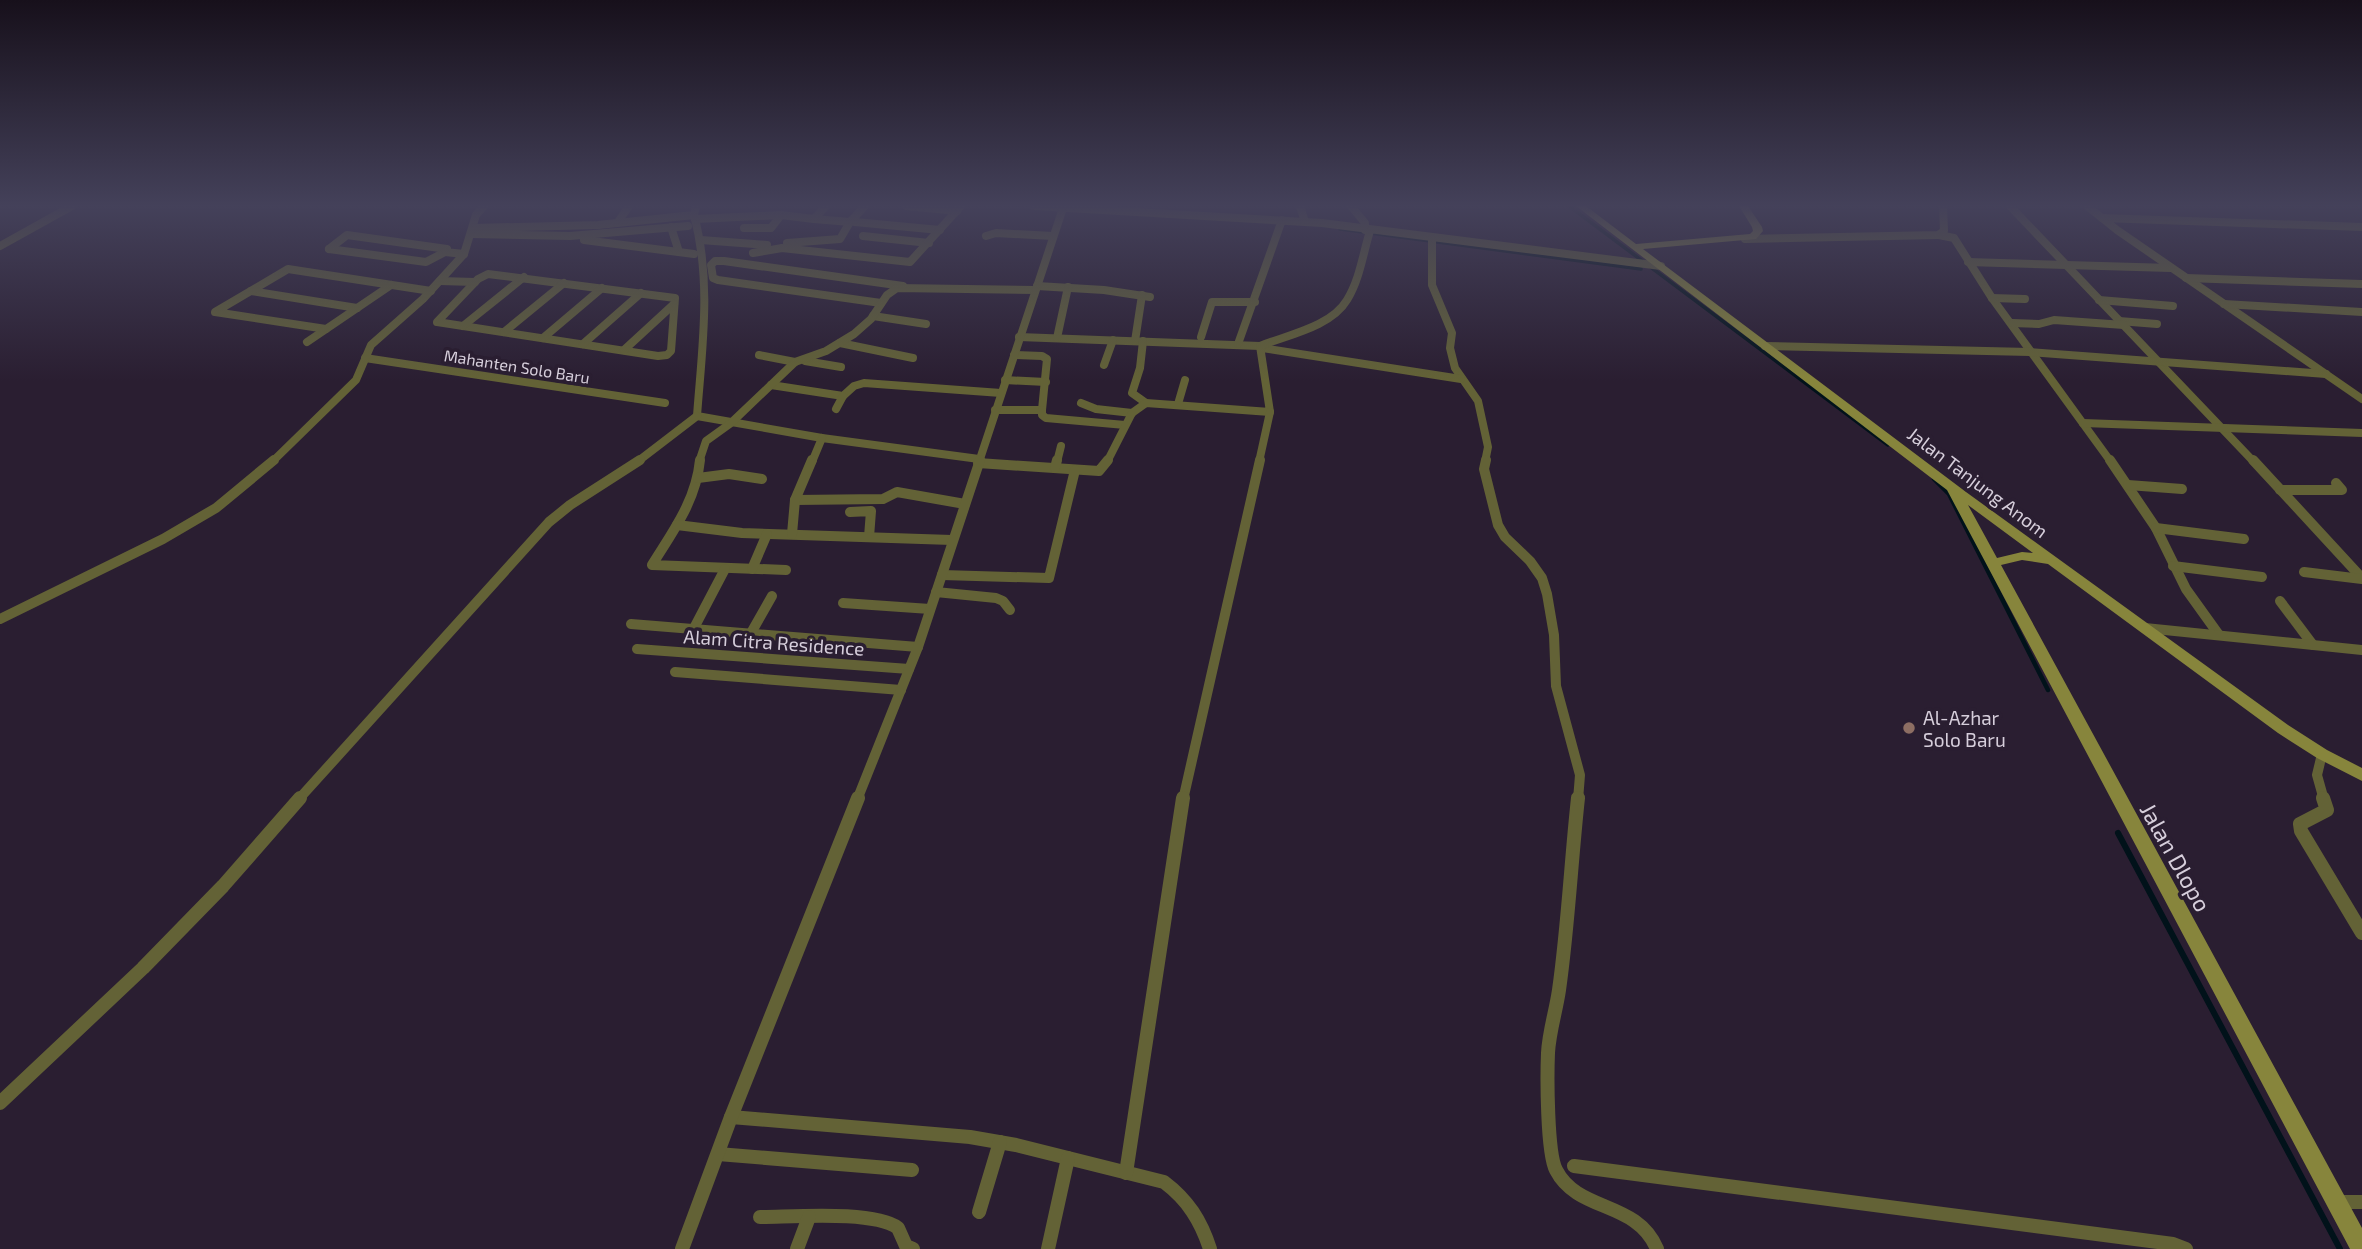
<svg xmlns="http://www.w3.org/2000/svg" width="2362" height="1249" viewBox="0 0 2362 1249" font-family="'Exo 2',sans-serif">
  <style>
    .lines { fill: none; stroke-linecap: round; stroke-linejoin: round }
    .stream-far2 { stroke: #01121a; stroke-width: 3.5 }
    .stream-far1 { stroke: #01121a; stroke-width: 4.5 }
    .stream { stroke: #01121a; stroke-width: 6 }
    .street-far2 { stroke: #636236; stroke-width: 8 }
    .street-far1 { stroke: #636236; stroke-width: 10 }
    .street { stroke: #636236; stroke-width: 14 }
    .secondary { fill: #87853c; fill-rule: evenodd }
    .education-dot { fill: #8d6e63; stroke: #2a1e31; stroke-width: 2.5 }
    .labels { text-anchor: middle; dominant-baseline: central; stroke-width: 7; stroke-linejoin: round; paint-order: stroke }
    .far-street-label { font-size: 16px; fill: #d6cedb; stroke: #2a1e31 }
    .street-label { font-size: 19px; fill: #d6cedb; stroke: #2a1e31 }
    .poi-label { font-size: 19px; fill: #d6cedb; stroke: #2a1e31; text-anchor: start }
    .near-street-label { font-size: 23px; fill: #d6cedb; stroke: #2a1e31 }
  </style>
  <rect width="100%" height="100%" fill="#2a1e31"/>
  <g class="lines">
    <g class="stream-far2">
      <polyline points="1569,206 1888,445"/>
      <polyline points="1340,229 1641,269"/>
    </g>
    <polyline class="stream-far1" points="1934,479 1949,494 2048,690"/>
    <polyline class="stream" points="2118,833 2340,1249"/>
    <g class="street-far2">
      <polyline points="906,206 957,211"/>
      <polyline points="1034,206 1322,223 1661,266"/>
      <polyline points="1300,206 1305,222"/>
      <polyline points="1351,206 1365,223 1365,230"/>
      <polyline points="2010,206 2254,462"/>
      <polyline points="2087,206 2117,230 2362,399"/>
      <path d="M694,215C712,282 702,348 697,416L822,438L979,459"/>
      <polyline points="2102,218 2362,227"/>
      <polyline points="695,219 781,215 814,219 826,206"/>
      <polyline points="814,219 850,222"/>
      <polyline points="618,222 629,206"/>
      <polyline points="855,222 940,230"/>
      <polyline points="671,227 679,252"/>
      <polyline points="473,228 598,225 694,215 696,206"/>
      <polyline points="744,228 771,228 781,215"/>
      <polyline points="472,234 570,236 688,226"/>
      <polyline points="1939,235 1954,238 1992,298 2111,462"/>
      <polyline points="863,236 929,243"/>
      <polyline points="986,236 996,233 1053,236"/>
      <polyline points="1432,238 1432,285 1452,333 1450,348 1455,368 1478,401 1488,447 1485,462"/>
      <polyline points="1745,239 1938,235 1944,231 1943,206"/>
      <polyline points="584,240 694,254"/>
      <polyline points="701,240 767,245"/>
      <polyline points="787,243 840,239 850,222 865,206"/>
      <polyline points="0,246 72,206"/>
      <polyline points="329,249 347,235 447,249 445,252 464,254"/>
      <polyline points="329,249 426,262 445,252"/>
      <polyline points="753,253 782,248 910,262 961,206"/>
      <polyline points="1968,262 2171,268"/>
      <polygon points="488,274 675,298 671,351 667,355 658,356 437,322 478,279"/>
      <polyline points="2186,278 2362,284"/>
      <polyline points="440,281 475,282"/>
      <polyline points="1037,286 1104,290 1150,297"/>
      <polyline points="251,291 357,308"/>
      <polyline points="1992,298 2025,299"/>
      <polyline points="2099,300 2173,306"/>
      <polyline points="881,303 718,280 713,278 711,265 715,261 724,261 903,286"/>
      <polyline points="2224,304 2362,312"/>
      <polyline points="873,316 926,324"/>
      <polyline points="2119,321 2157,324"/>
      <polyline points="2012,323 2039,324 2054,320 2124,325"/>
      <polyline points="463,326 524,277"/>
      <polyline points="326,329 215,312 288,269 431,291"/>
      <polyline points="504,332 564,283"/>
      <polyline points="1019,337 1260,346"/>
      <polyline points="1201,337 1212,302 1255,302"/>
      <polyline points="543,338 602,288"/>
      <polyline points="1057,338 1068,287"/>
      <polyline points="1135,341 1142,295"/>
      <polyline points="1143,341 1140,368 1132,393 1146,403"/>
      <polyline points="307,342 391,285"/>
      <polyline points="840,343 913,358"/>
      <polyline points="583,344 641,293"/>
      <polyline points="1238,344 1282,220"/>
      <polyline points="1765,346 2030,352 2326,374"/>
      <polyline points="1262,348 1461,379"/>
      <polyline points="624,350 674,304"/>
      <polyline points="759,355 795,362"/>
      <polyline points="365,358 665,403"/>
      <polyline points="805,361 841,367"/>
      <polyline points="1104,365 1113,340"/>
      <polyline points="1005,380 1046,382"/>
      <polyline points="771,385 843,396 854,386 864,383 1001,393"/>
      <polyline points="1081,403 1096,409 1132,413"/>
      <polyline points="1178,404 1185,380"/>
      <polyline points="836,409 843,396"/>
      <polyline points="995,410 1042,410 1047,359 1042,356 1014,355"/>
      <polyline points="1042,410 1042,415 1046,418 1125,425"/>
      <polyline points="2083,423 2362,433"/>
      <polyline points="272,462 356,380 371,345 423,299 464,254 476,215 484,206"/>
      <polyline points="637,462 697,416"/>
      <polyline points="699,462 706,441 731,423 795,362 826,351 854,334 871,319 887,295 897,288 1035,290"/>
      <polyline points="812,462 822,438"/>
      <polyline points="979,462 1063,208"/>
      <polyline points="1057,462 1061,446"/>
      <path d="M1107,462L1132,413L1146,403L1270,412L1260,346C1287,335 1331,327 1347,300C1360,279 1363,253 1370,231"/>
      <polyline points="1259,462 1270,412"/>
    </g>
    <g class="street-far1">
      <path d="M700,460C696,501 673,531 652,565L786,570"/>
      <polyline points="1486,460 1484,469 1498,525 1505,537 1530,561 1542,578 1547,594 1554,635 1556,686 1580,775 1578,800"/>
      <polyline points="2110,460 2156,528 2186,589 2219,635"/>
      <polyline points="2253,460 2362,578"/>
      <polyline points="978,463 1099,471 1108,460"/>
      <polyline points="1055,468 1057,460"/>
      <polyline points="698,478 729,474 762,479"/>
      <polyline points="2128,485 2182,489"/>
      <polyline points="2280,490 2342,490 2336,483"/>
      <polyline points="795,500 883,499 897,492 965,504"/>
      <polyline points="850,512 871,511 869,537"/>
      <polyline points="677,525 742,533 952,540"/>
      <polyline points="2156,528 2244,539"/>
      <polyline points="792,534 795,500 812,460"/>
      <polyline points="2173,566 2262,577"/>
      <polyline points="752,569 767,534"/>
      <polyline points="2304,572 2362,579"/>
      <polyline points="942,575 1049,578 1075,470"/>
      <polyline points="936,592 996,598 1003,601 1010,610"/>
      <polyline points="2280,601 2313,645"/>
      <polyline points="843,603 930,609"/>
      <polyline points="0,619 163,539 216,508 274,460"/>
      <polyline points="631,624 918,647"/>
      <polyline points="694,628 725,569"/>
      <polyline points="2145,628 2362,650"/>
      <polyline points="751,633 772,596"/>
      <polyline points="637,649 909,669"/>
      <polyline points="675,672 901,690"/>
      <polyline points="2322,754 2317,775 2324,800"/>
      <polyline points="298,800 549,522 570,505 640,460"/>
      <polyline points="857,800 918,647 980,460"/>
      <polyline points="1183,800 1260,460"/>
    </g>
    <g class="street">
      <path d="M1578,798C1571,862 1568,927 1559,990C1556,1011 1549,1032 1548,1053C1547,1076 1547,1153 1556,1170C1578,1213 1637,1200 1657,1249"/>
      <polyline points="2323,798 2327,810 2300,824 2301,831 2362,933"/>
      <polyline points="0,1103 143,968 223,886 300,798"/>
      <path d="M731,1117L970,1137L1016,1145L1164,1182C1188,1200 1201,1221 1210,1249"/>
      <polyline points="718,1154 912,1170"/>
      <polyline points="1574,1166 2173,1244 2186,1249"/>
      <polyline points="1126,1173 1183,798"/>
      <polyline points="2336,1202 2362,1202"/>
      <polyline points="979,1212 1000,1142"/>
      <path d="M760,1217C791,1217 874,1210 898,1228L906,1246L913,1249"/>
      <polyline points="682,1249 731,1117 858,798"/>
      <polyline points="797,1249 809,1217"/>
      <polyline points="1048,1249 1068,1158"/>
    </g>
    <path class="secondary" d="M1576,206H1586L1636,244L1750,234L1753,231L1752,227L1739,206H1748L1762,227L1763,231L1756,239L1643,249L1966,492L2288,725L2327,750L2362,768V781L2317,758L2278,733L2048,564L2022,560L2001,565L2362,1228V1249H2350L1947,490ZM1968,505L2033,553L2022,552L1997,558Z"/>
  </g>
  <linearGradient id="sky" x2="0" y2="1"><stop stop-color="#17101b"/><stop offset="0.54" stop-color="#44415a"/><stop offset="1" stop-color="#44415a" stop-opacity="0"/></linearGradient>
  <rect width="2362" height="381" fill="url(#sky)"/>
  <circle class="education-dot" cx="1909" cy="728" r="7"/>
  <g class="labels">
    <g class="far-street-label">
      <text transform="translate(517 366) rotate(9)">Mahanten Solo Baru</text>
    </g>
    <g class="street-label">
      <text transform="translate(1978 482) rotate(37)">Jalan Tanjung Anom</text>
      <text transform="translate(774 642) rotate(4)">Alam Citra Residence</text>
    </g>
    <g class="poi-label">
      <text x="1923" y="717">Al-Azhar<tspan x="1923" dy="22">Solo Baru</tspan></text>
    </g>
    <g class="near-street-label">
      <text transform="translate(2176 857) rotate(61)">Jalan Dlopo</text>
    </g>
  </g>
</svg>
